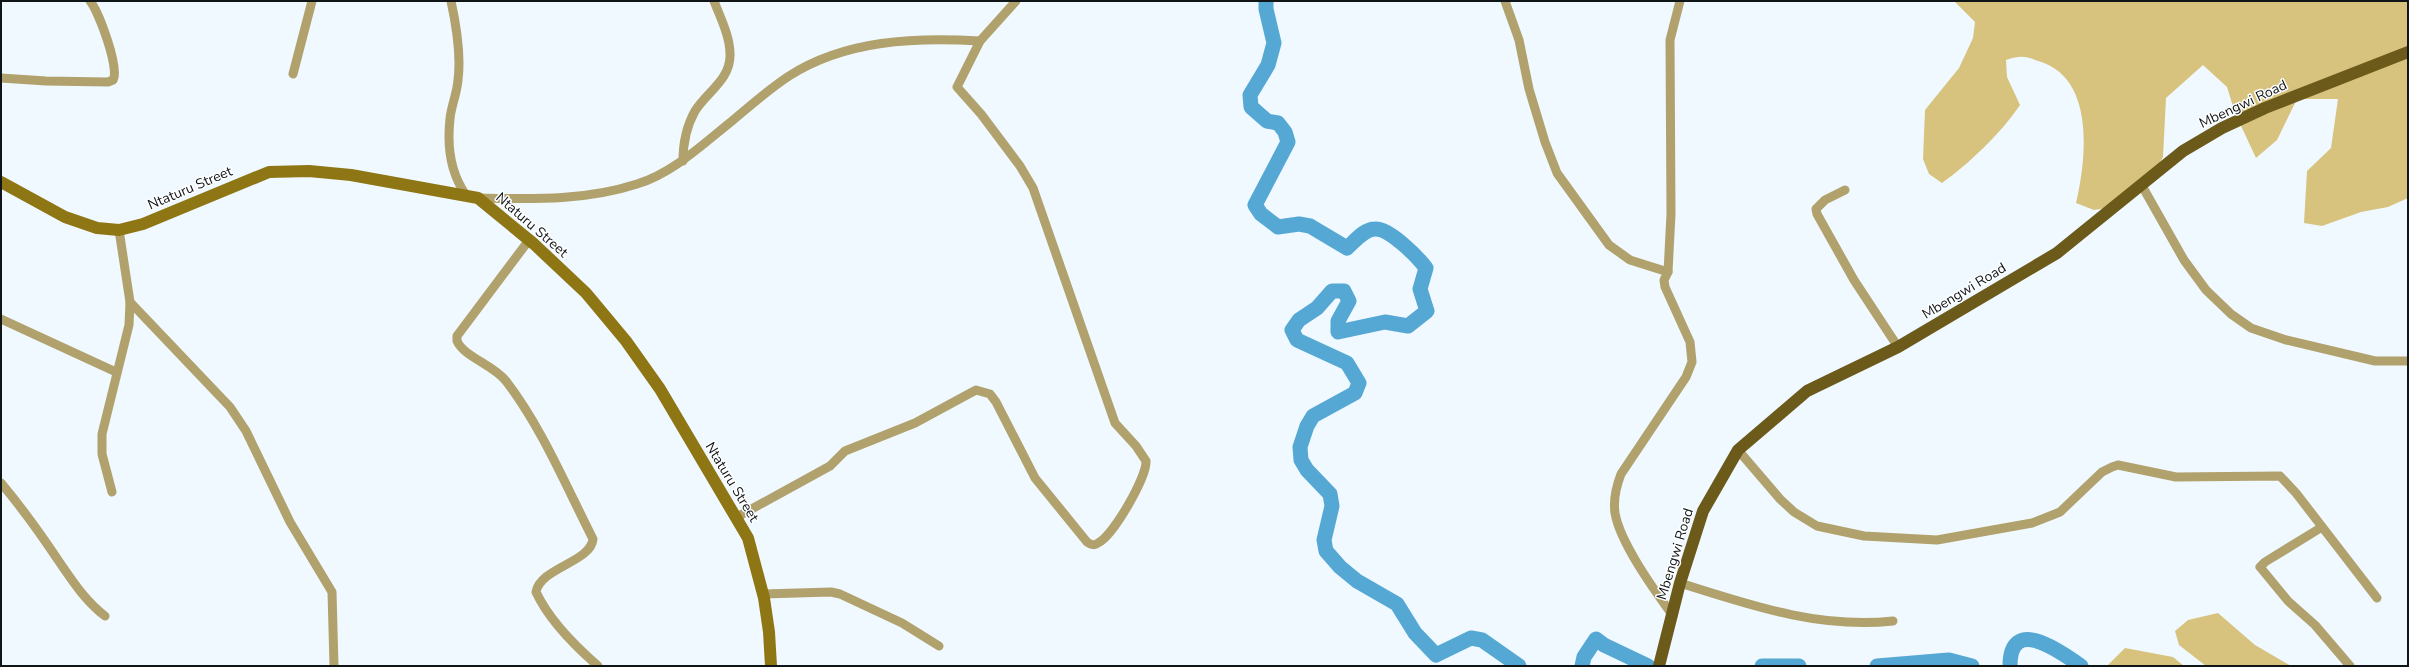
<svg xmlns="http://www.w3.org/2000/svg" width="2409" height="667" viewBox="0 0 2409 667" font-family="'Nunito Sans',sans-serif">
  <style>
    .green { fill: #d7c37e }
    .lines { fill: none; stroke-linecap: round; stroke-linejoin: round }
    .river { stroke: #55a7d4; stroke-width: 15 }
    .street { stroke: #b1a16c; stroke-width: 9 }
    .secondary { stroke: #8f7614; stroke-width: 12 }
    .primary { stroke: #6c5a1b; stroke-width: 12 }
    .labels { text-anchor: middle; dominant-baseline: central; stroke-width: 3; stroke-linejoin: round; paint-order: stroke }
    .street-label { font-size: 14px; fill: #101518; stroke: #fff }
  </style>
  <rect width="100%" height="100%" fill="#eff9ff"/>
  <g class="green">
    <path d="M1954,1H2408V198L2388,207L2361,212L2322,226L2304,223L2307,171L2331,148L2338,99H2297L2277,140L2256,158L2235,113L2227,87L2203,65L2166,98L2163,157L2144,191L2118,206L2094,210L2076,203C2086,160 2095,83 2044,63C2027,57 2024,54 2006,60L2007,77L2020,105C2002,132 1969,164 1942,183L1929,174L1923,159L1925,110L1959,68L1973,38L1975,22Z"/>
    <polygon points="2218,613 2255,645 2291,666 2206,666 2179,645 2175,631 2188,620"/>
    <polygon points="2125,648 2173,657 2184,666 2107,666"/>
  </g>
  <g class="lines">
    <g class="river">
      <path d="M1266,1V9L1274,43L1268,65L1250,95L1251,107L1267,121L1278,123L1285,132L1288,142L1255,205L1261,214L1278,227L1299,224L1310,226L1347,248C1355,241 1364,229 1375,229C1389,228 1417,256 1426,268L1420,289L1427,311L1408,326L1385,322L1338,332V321L1349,301L1344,291H1332L1317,308L1299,320L1292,330L1297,340L1347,363L1359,383L1355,393L1313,416L1307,426L1300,447L1301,460L1307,470L1330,494L1332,506L1324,540L1326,551L1340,567L1357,581L1397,604L1415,633L1436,655L1471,638L1482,640L1519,666"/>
      <polyline points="1582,666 1584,657 1596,639 1604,645 1648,666"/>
      <polyline points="1762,666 1799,666"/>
      <polyline points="1877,666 1949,660 1972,666"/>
      <path d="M2010,666C2010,615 2060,651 2081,666"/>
    </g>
    <g class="street">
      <path d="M451,1C456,24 461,57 458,80C457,94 451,106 450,119C447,146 451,174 466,195"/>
      <polyline points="1505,1 1519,40 1529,89 1545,142 1557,173 1609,245 1630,260 1668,272"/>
      <polyline points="293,74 312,1"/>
      <path d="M1,78L46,81L108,82L113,80C120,69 99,12 90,1"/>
      <path d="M683,161C683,143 686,127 695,111C707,92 731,79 730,54C730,36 720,17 714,1"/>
      <polyline points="2141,184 2184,260 2206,290 2231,314 2251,328 2286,340 2375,361 2408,361"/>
      <polyline points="1845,190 1825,200 1816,209 1817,214 1854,280 1898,347"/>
      <path d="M478,198C532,199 585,201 637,184C673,173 703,144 732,121C750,106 769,89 789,76C845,40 915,37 980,41"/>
      <path d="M529,240L457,336V341C464,357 494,365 506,381C542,428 566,486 593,539C591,562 540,568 536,592C549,620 575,646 598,666"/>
      <polyline points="130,302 230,407 246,431 290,522 332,592 334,666"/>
      <polyline points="1,319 116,372"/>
      <polyline points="1738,450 1780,499 1794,512 1817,526 1864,536 1937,540 2032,523 2060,512 2102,472 2112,467 2118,465 2176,477 2280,476 2296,493 2377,598"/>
      <path d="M1,483C22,508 40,533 58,560C72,580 85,601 105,616"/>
      <polyline points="112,492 102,454 102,434 129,325 130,302 119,230"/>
      <path d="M737,517L830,466L845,451L915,423L976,390L990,394L996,402L1035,478L1087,542C1091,545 1094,546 1098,543C1113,536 1147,477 1146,461L1136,446L1115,423L1033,188L1020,166L981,114L957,87L980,41L1016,1"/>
      <polyline points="2322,527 2265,562 2260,567 2288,601 2315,625 2350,666"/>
      <path d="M1680,583C1750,605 1818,629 1893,621"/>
      <polyline points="763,594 831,592 840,594 902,623 939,646"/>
      <path d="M1673,616C1655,591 1620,543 1615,513C1613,499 1616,487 1621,474L1686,377L1692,362L1690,342L1665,287L1664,280L1668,272L1671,214L1670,40L1680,1"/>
    </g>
    <polyline class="secondary" points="1,182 65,217 97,228 119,230 143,224 269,172 309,171 351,175 478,198 534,244 586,293 626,341 660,389 748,538 764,598 769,632 771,666"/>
    <polyline class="primary" points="1659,666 1680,583 1703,511 1738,450 1807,391 1898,347 2057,253 2183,151 2222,128 2265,108 2408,52"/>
  </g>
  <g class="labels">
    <g class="street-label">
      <text transform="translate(2243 104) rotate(-25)">Mbengwi Road</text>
      <text transform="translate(190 188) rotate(-23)">Ntaturu Street</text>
      <text transform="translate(532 225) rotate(41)">Ntaturu Street</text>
      <text transform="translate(1964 291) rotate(-31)">Mbengwi Road</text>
      <text transform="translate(732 482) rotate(59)">Ntaturu Street</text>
      <text transform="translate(1675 554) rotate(-73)">Mbengwi Road</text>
    </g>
  </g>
  <rect width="2409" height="667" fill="none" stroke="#101518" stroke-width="4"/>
</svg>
